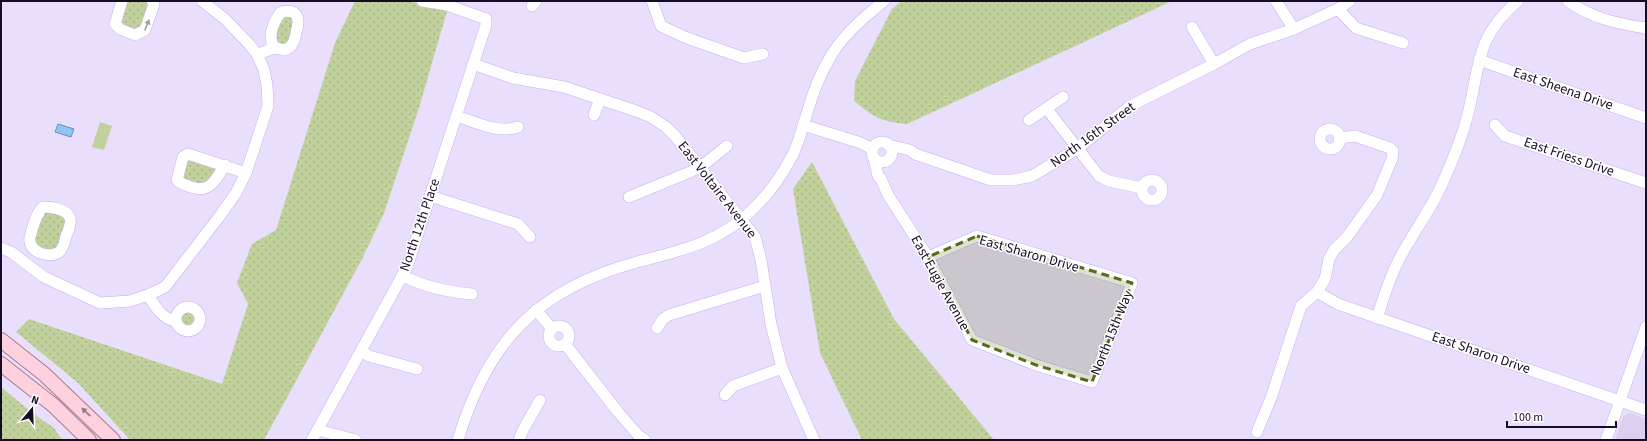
<svg xmlns="http://www.w3.org/2000/svg" width="1647" height="441" viewBox="0 0 1647 441" font-family="'Source Sans 3',sans-serif">
  <style>
    .built { fill: #dbd0ef }
    .grass { fill: url(#grass-dots) }
    .park { fill: #c0d19c }
    .water { fill: #8dc6f2; stroke: #6a8eb4 }
    .lines { fill: none; stroke-linecap: round; stroke-linejoin: round }
    .minor-casing { stroke: #c8adf2; stroke-width: 12 }
    .major-casing { stroke: #ab798e; stroke-width: 16 }
    .minor { stroke: #fff; stroke-width: 11 }
    .major { stroke: #fdd1dd; stroke-width: 14 }
    .oneway { fill: #a29ea8 }
    .oneway2 { fill: #96788a }
    .marked { fill: #586b19; fill-opacity: 0.2; stroke: #586b19; stroke-width: 3; stroke-dasharray: 8 5; stroke-linejoin: round }
    .labels { text-anchor: middle; dominant-baseline: central; stroke-width: 3; stroke-linejoin: round; paint-order: stroke }
    .street-label { font-size: 14px; fill: #170c25; stroke: #fff }
  </style>
  <defs>
    <pattern id="grass-dots" width="8" height="8" patternUnits="userSpaceOnUse"><rect width="8" height="8" fill="#c0d19c"/><path d="M2 2h.1M6 6h.1" fill="none" stroke="#a4b286" stroke-width="1.8" stroke-linecap="round"/></pattern>
  </defs>
  <rect width="100%" height="100%" fill="#e9dffc"/>
  <polygon class="built" points="1629,413 1646,419 1646,440 1615,440 1623,417"/>
  <g class="grass">
    <polygon points="122,1 152,1 145,30 120,29"/>
    <polygon points="355,1 410,1 447,11 419,108 384,213 362,259 264,440 130,440 78,383 16,332 29,319 222,384 248,304 237,283 252,244 276,230 335,43"/>
    <path d="M902,1H1172L907,124C881,122 874,117 854,101L855,81L892,9Z"/>
    <polygon points="292,12 295,40 275,48 276,21"/>
    <polygon points="183,157 225,165 212,186 180,183"/>
    <polygon points="812,162 894,319 994,440 862,440 820,353 793,189"/>
    <polygon points="43,207 70,217 60,252 36,252 33,227"/>
    <circle cx="188" cy="319" r="12"/>
    <polygon points="1,387 31,412 54,428 62,440 1,440"/>
  </g>
  <polygon class="park" points="100,122 112,126 104,150 92,147"/>
  <polygon class="water" points="58,124 74,129 71,137 55,132"/>
  <g class="lines">
    <g class="minor-casing">
      <g id="minor">
        <polyline points="122,1 115,24 120,29 135,35 145,30 154,4 152,1"/>
        <polyline points="652,1 661,26 687,38 744,58 763,54"/>
        <polyline points="1276,1 1294,29"/>
        <path d="M1568,1C1591,18 1618,24 1646,28"/>
        <polyline points="532,6 536,1"/>
        <polyline points="1338,9 1356,28 1403,43"/>
        <polyline points="1192,27 1214,64"/>
        <path d="M257,54C263,53 269,49 275,48C281,48 284,52 290,47C294,44 295,38 296,33C300,20 299,8 281,12C274,21 266,38 275,48"/>
        <polyline points="1479,60 1646,118"/>
        <polyline points="473,64 513,78 564,87 636,111 651,117 666,127 675,136 755,237 761,260 771,324 782,368 814,440"/>
        <polyline points="1047,109 1099,176 1109,181 1142,188"/>
        <polyline points="594,115 600,99"/>
        <path d="M456,116C476,122 498,134 518,127"/>
        <polyline points="1029,120 1063,97"/>
        <polyline points="803,125 861,143 872,149"/>
        <polyline points="1495,125 1505,136 1646,183"/>
        <circle cx="1330" cy="139" r="10"/>
        <circle cx="882" cy="152" r="10"/>
        <polyline points="888,145 910,150 915,154 991,180 1013,180 1032,176 1077,149 1130,106 1214,64 1250,44 1294,29 1338,9 1350,1"/>
        <polyline points="874,158 878,176 881,179 888,195 928,257 972,340 1036,365 1092,382 1132,283 977,236 928,257"/>
        <path d="M225,165C216,179 210,194 191,187C186,185 181,184 177,180L183,157L188,154L246,173"/>
        <circle cx="1152" cy="190" r="10"/>
        <polyline points="430,196 518,224 530,237"/>
        <polyline points="629,197 690,172 707,162 727,146"/>
        <path d="M43,207C52,207 67,209 70,218C72,223 68,231 66,236C65,241 63,249 59,252C49,259 27,252 30,237C33,227 35,215 43,207Z"/>
        <polyline points="1,248 11,252 44,277 100,303 130,301 148,295 165,287 219,217 236,193 246,173 268,106 267,85 264,70 257,54 249,44 225,19 202,1"/>
        <path d="M403,276C423,286 449,292 472,294"/>
        <polyline points="1317,292 1338,304 1646,410"/>
        <path d="M148,295C154,305 163,320 176,321"/>
        <circle cx="188" cy="319" r="12"/>
        <polyline points="536,310 552,329"/>
        <path d="M1377,318C1384,297 1390,275 1401,256C1414,231 1432,208 1443,182C1453,160 1462,137 1468,114C1480,65 1476,36 1518,1"/>
        <circle cx="559" cy="336" r="10"/>
        <polyline points="657,328 663,319 669,315 765,286"/>
        <polyline points="565,344 618,412 638,435 645,440"/>
        <polyline points="361,351 369,356 417,369"/>
        <polyline points="725,395 733,386 782,368"/>
        <polyline points="318,430 356,440"/>
        <polyline points="1257,432 1271,398 1301,306 1317,292 1325,279 1329,259 1334,250 1347,237 1377,195 1392,159 1393,151 1390,148 1355,136 1339,138"/>
        <polyline points="312,440 407,267 486,25 486,19 447,5 422,1"/>
        <path d="M458,440C487,342 537,289 637,262C679,251 718,243 751,211C766,197 780,178 790,160C797,149 800,135 804,123C810,103 816,82 827,63C840,37 862,19 884,1"/>
        <polyline points="519,440 523,430 540,400"/>
        <polyline points="1606,440 1646,327"/>
      </g>
    </g>
    <g class="major-casing">
      <g id="major">
        <polyline points="1,340 44,374 113,440"/>
        <polyline points="1,364 53,405 89,440"/>
      </g>
    </g>
    <use href="#minor" class="minor"/>
    <use href="#major" class="major"/>
  </g>
  <defs><path id="oneway-solid" d="M-6-.8H1V-3.2L6.5 0L1 3.2V.8H-6Z"/></defs>
  <use class="oneway" href="#oneway-solid" transform="translate(147 25) rotate(-68)"/>
  <use class="oneway2" href="#oneway-solid" transform="translate(86 412) rotate(-137)"/>
  <path class="marked" d="M977,236L1132,283L1092,382L1036,365L972,340L928,257Z"/>
  <g class="labels">
    <g class="street-label">
      <text transform="translate(1563 89) rotate(19)">East Sheena Drive</text>
      <text transform="translate(1093 135) rotate(-36)">North 16th Street</text>
      <text transform="translate(1569 157) rotate(19)">East Friess Drive</text>
      <text transform="translate(717 190) rotate(52)">East Voltaire Avenue</text>
      <text transform="translate(420 225) rotate(-71)">North 12th Place</text>
      <text transform="translate(1029 254) rotate(16)">East Sharon Drive</text>
      <text transform="translate(940 283) rotate(61)">East Eugie Avenue</text>
      <text transform="translate(1112 333) rotate(-68)">North 15th Way</text>
      <text transform="translate(1481 353) rotate(19)">East Sharon Drive</text>
    </g>
  </g>
  <rect width="1647" height="441" fill="none" stroke="#170c25" stroke-width="4"/>
  <g transform="translate(32 409) rotate(19)" stroke="#ffffff" stroke-width="3" paint-order="stroke">
  <path d="M0-3L7 15L0 10L-7 15Z" fill="#170c25"/>
  <text y="-6" font-size="11" font-weight="bold" text-anchor="middle" fill="#170c25">N</text>
  </g>
  <path d="M1507 421v6h109v-6" fill="none" stroke="#170c25" stroke-width="2"/>
  <text x="1513" y="421" font-size="12" fill="#170c25" stroke="#ffffff" stroke-width="3" paint-order="stroke">100 m</text>
</svg>
